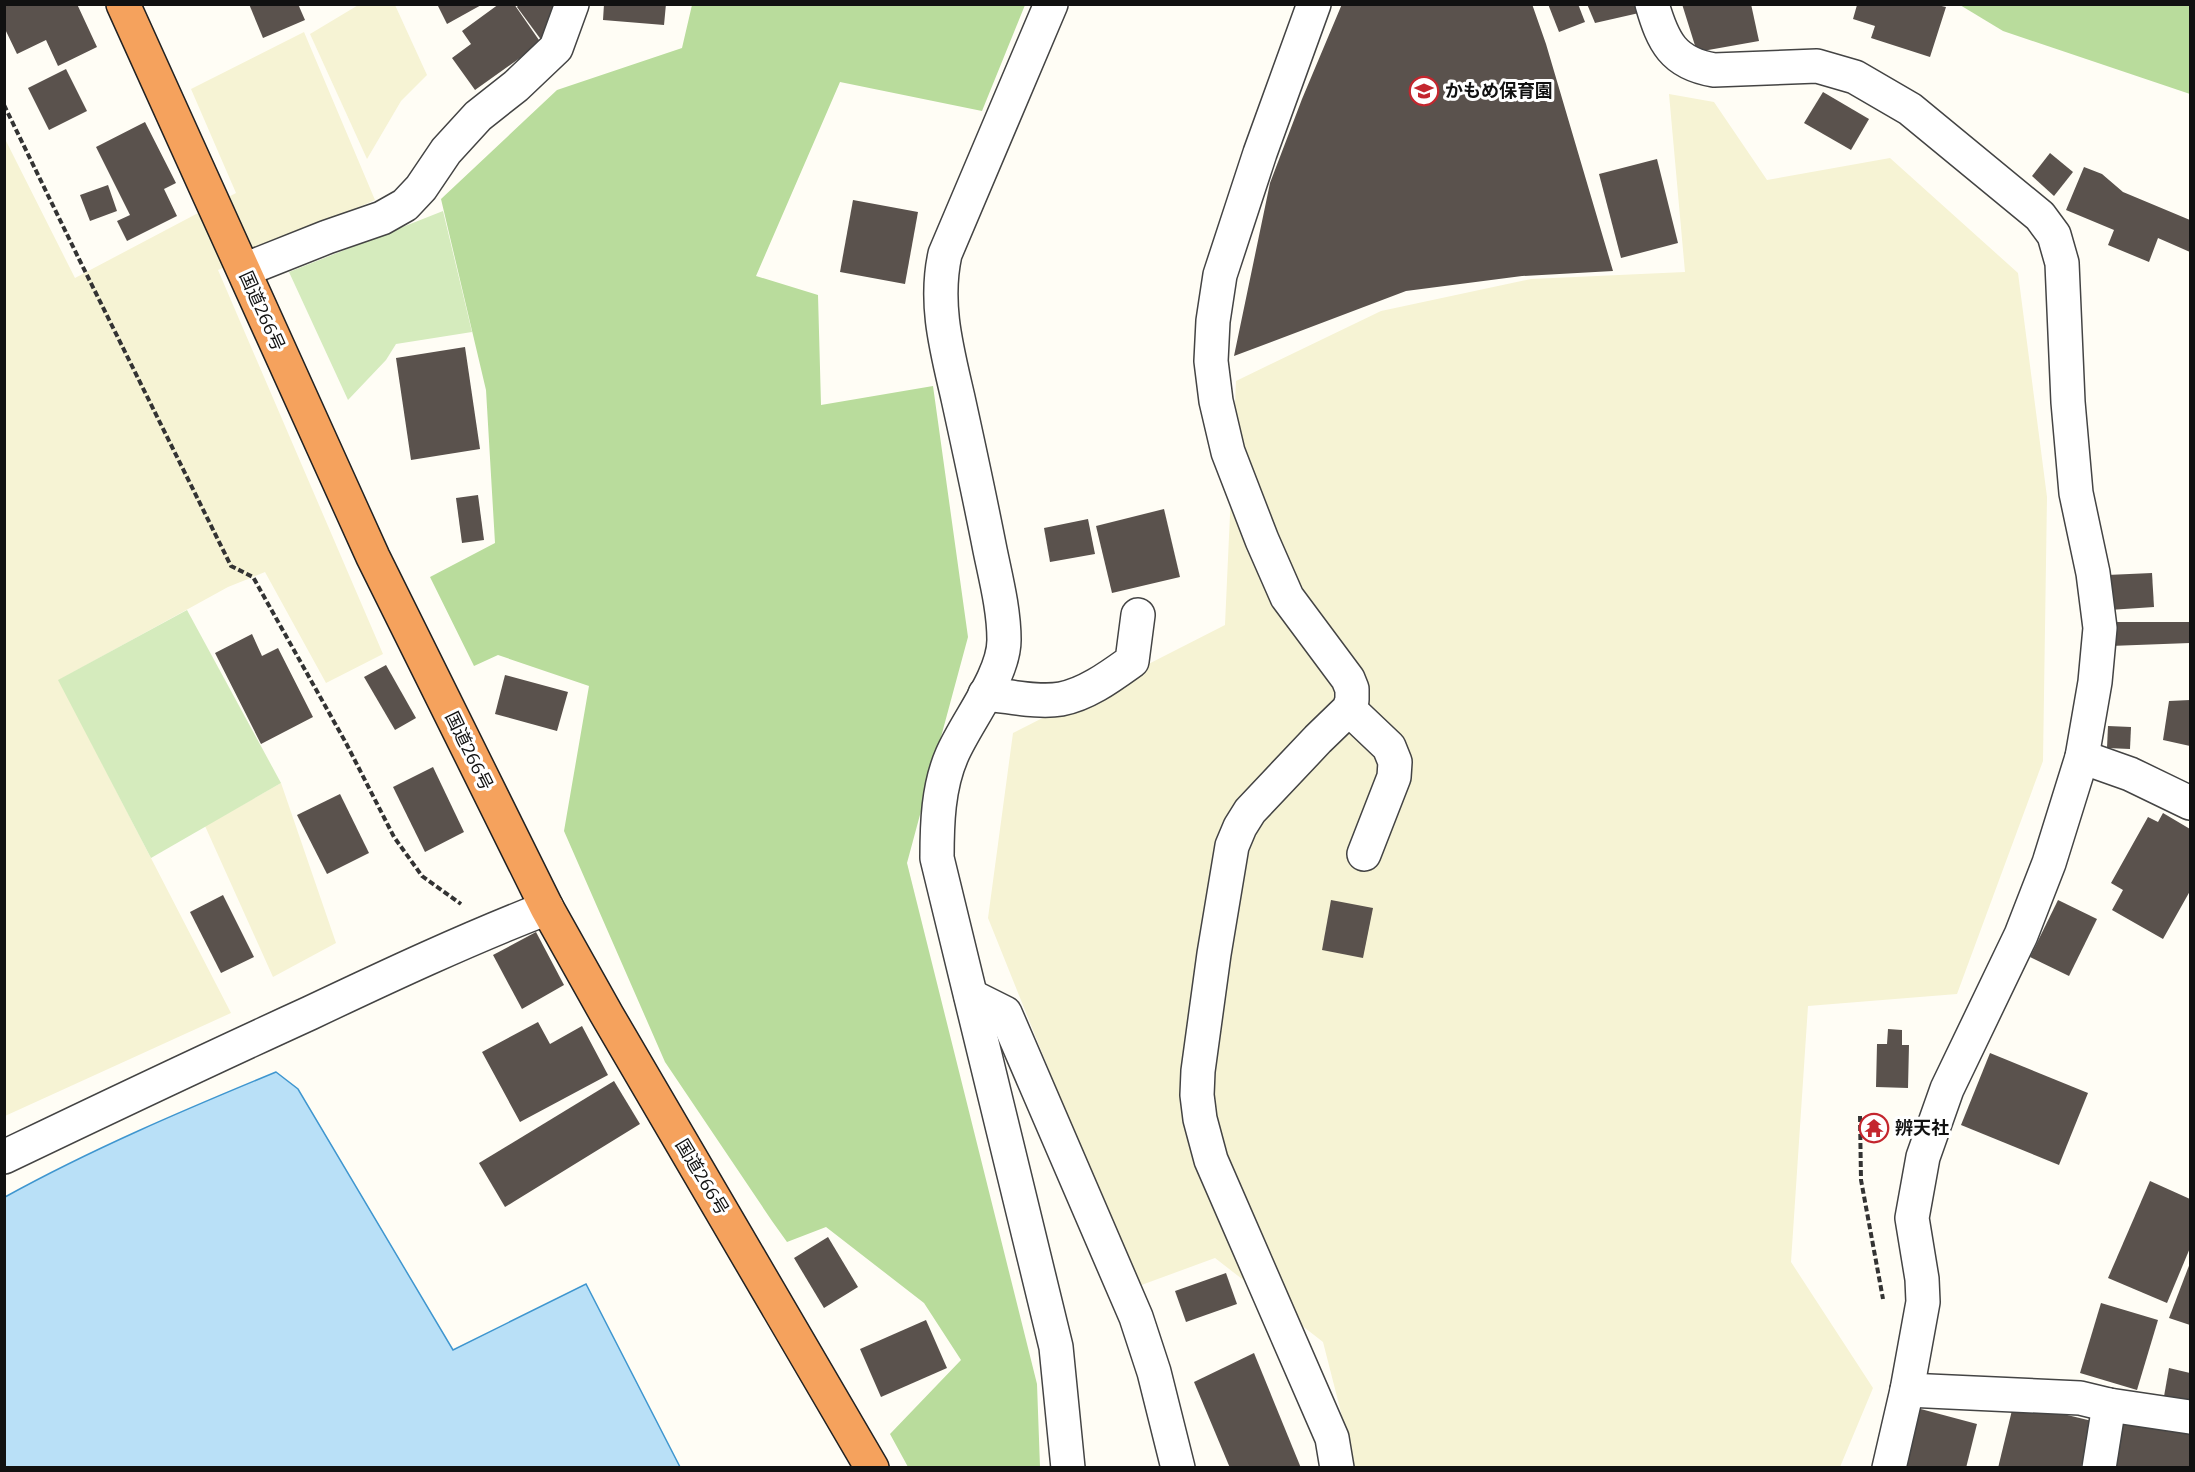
<svg xmlns="http://www.w3.org/2000/svg" width="2195" height="1472" viewBox="0 0 2195 1472" font-family="Bitter,'Noto Sans JP',serif">
  <style>
    .farmland { fill: #f6f3d4 }
    .green { fill: #d5ebbd }
    .forest { fill: #b9dc9c }
    .water { fill: #b9e0f7; stroke: #3f96cf; stroke-width: 1.5 }
    .building { fill: #5a524d }
    .lines { fill: none; stroke-linecap: round; stroke-linejoin: round }
    .minor-casing { stroke: #444; stroke-width: 36 }
    .highway-casing { stroke: #222; stroke-width: 36 }
    .path { stroke: #333; stroke-width: 4; stroke-dasharray: 6 3; stroke-linecap: butt }
    .minor { stroke: #fff; stroke-width: 33 }
    .highway { stroke: #f5a25d; stroke-width: 33 }
    .labels { text-anchor: middle; dominant-baseline: central; stroke-width: 6; stroke-linejoin: round; paint-order: stroke }
    .poi-label { font-size: 18px; font-weight: bold; fill: #111; stroke: #fff; text-anchor: start }
    .street-label { font-size: 18px; fill: #111; stroke: #fff }
  </style>
  <rect width="100%" height="100%" fill="#fffdf5"/>
  <g class="farmland">
    <polygon points="360,4 395,5 427,75 401,101 367,159 310,34"/>
    <polygon points="304,32 375,200 218,270 383,654 326,683 265,572 228,587 59,680 231,1013 5,1116 4,137 75,278 236,193 191,89"/>
    <polygon points="1669,94 1714,102 1767,180 1890,158 2018,273 2047,497 2043,761 1957,994 1808,1006 1791,1262 1873,1388 1840,1467 1355,1467 1323,1342 1215,1258 1136,1287 988,918 1013,733 1225,625 1236,381 1381,311 1531,279 1685,272"/>
    <polygon points="281,783 336,943 273,977 205,826"/>
  </g>
  <g class="green">
    <polygon points="443,211 472,332 396,344 386,360 348,400 289,272"/>
    <polygon points="187,610 281,783 151,858 58,680"/>
  </g>
  <g class="forest">
    <polygon points="692,5 1025,5 982,111 840,82 756,276 818,295 821,405 933,386 968,637 907,863 1037,1384 1040,1467 908,1467 890,1434 961,1360 924,1303 826,1227 787,1242 772,1221 665,1062 564,831 589,686 498,655 474,666 430,577 495,543 486,390 441,199 557,90 682,48"/>
    <polygon points="1960,5 2190,5 2190,94 2003,31"/>
  </g>
  <path class="water" d="M276,1072L298,1089L453,1350L586,1284L680,1467H5V1197C92,1149 184,1110 276,1072Z"/>
  <g class="building">
    <polygon points="4,4 77,4 97,47 58,66 46,40 17,54 4,27"/>
    <polygon points="249,4 298,4 305,20 263,38"/>
    <polygon points="437,4 483,4 447,24"/>
    <polygon points="499,4 514,4 541,43 475,90 452,58 471,44 462,31"/>
    <polygon points="519,4 559,4 542,41 517,7"/>
    <polygon points="604,4 666,4 664,25 603,20"/>
    <polygon points="1342,4 1532,4 1546,44 1613,271 1522,276 1406,291 1234,356 1270,183 1302,99"/>
    <polygon points="1548,4 1578,4 1585,22 1559,32"/>
    <polygon points="1587,4 1636,4 1639,13 1595,23"/>
    <polygon points="1682,4 1751,4 1759,41 1697,52"/>
    <polygon points="1857,5 1937,5 1946,7 1930,57 1871,38 1875,26 1853,19"/>
    <polygon points="66,69 87,111 49,130 28,88"/>
    <polygon points="1823,92 1869,119 1851,150 1804,123"/>
    <polygon points="145,122 176,183 164,189 177,216 127,241 117,221 130,215 96,147"/>
    <polygon points="2050,153 2073,172 2054,196 2032,176"/>
    <polygon points="1657,159 1678,243 1621,258 1599,174"/>
    <polygon points="2084,167 2102,174 2123,192 2190,220 2190,252 2158,238 2149,262 2108,245 2114,230 2066,210"/>
    <polygon points="108,185 117,211 90,221 80,195"/>
    <polygon points="853,200 918,212 905,284 840,272"/>
    <polygon points="465,347 480,449 411,460 396,358"/>
    <polygon points="478,495 484,540 462,543 456,498"/>
    <polygon points="1164,509 1180,577 1112,593 1096,526"/>
    <polygon points="1088,519 1095,554 1050,562 1044,528"/>
    <polygon points="2152,573 2154,607 2109,610 2107,575"/>
    <polygon points="2107,622 2190,622 2190,643 2110,646"/>
    <polygon points="252,634 262,656 278,648 313,717 261,744 215,653"/>
    <polygon points="386,665 416,718 395,730 364,677"/>
    <polygon points="505,675 568,692 557,731 495,714"/>
    <polygon points="2190,700 2190,746 2163,740 2169,701"/>
    <polygon points="2108,726 2131,727 2130,749 2107,748"/>
    <polygon points="433,767 464,832 425,852 393,787"/>
    <polygon points="340,794 369,853 327,874 297,815"/>
    <polygon points="2163,813 2190,829 2190,891 2163,939 2112,910 2123,890 2111,883 2148,817 2158,822"/>
    <polygon points="223,895 254,957 221,973 190,912"/>
    <polygon points="1331,900 1373,908 1363,958 1322,950"/>
    <polygon points="2058,900 2097,919 2069,976 2030,957"/>
    <polygon points="536,932 564,985 522,1009 493,955"/>
    <polygon points="538,1022 550,1044 582,1026 608,1075 520,1122 482,1052"/>
    <polygon points="1888,1029 1902,1030 1902,1045 1909,1045 1908,1088 1876,1087 1877,1044 1887,1044"/>
    <polygon points="1990,1053 2088,1093 2059,1165 1961,1125"/>
    <polygon points="614,1081 640,1124 505,1207 479,1163"/>
    <polygon points="2150,1181 2190,1199 2190,1248 2167,1303 2108,1278"/>
    <polygon points="828,1237 858,1287 824,1308 794,1258"/>
    <polygon points="2190,1263 2190,1325 2169,1318"/>
    <polygon points="1226,1273 1237,1304 1186,1322 1175,1291"/>
    <polygon points="2101,1303 2158,1320 2137,1390 2080,1373"/>
    <polygon points="926,1320 947,1368 881,1397 860,1349"/>
    <polygon points="1254,1353 1301,1468 1230,1468 1194,1382"/>
    <polygon points="2169,1368 2190,1373 2190,1407 2163,1402"/>
    <polygon points="2014,1402 2092,1421 2081,1468 1998,1468"/>
    <polygon points="1917,1408 1977,1424 1966,1468 1902,1468"/>
    <polygon points="2110,1423 2190,1428 2190,1468 2102,1468"/>
  </g>
  <g class="lines">
    <g class="minor-casing">
      <g id="minor">
        <path d="M1051,4L945,254C934,304 947,350 958,398C969,448 980,499 990,550C996,579 1004,610 1004,640C1004,676 966,722 952,755C938,787 937,824 937,858L1056,1347L1068,1468"/>
        <polyline points="1314,4 1260,153 1220,275 1213,321 1211,361 1216,401 1228,452 1262,540 1287,597 1348,679 1352,689 1352,700 1349,709 1318,739 1250,811 1240,827 1232,846 1214,954 1198,1071 1197,1095 1200,1119 1211,1160 1332,1438 1337,1468"/>
        <path d="M1652,4C1663,42 1673,63 1714,70L1817,66L1855,77L1910,109L2040,216L2054,235L2062,263L2068,402L2076,493L2093,573L2100,628L2095,682L2082,757L2049,863L2021,935L1947,1089L1923,1157L1912,1218L1922,1279L1923,1302L1907,1390L1889,1468"/>
        <polyline points="244,270 327,237 382,218 405,205 421,188 446,151 478,116 516,86 556,48 572,4"/>
        <path d="M985,694C1009,696 1038,703 1061,699C1087,694 1111,676 1132,661L1138,615"/>
        <polyline points="1349,709 1389,747 1395,762 1394,777 1364,854"/>
        <polyline points="2082,757 2130,774 2190,803"/>
        <polyline points="971,996 1005,1013 1136,1317 1154,1372 1178,1468"/>
        <path d="M4,1157C106,1108 207,1060 310,1013C388,976 467,939 547,908"/>
        <polyline points="1907,1390 2080,1398 2109,1405 2190,1417"/>
        <polyline points="2099,1468 2109,1405"/>
      </g>
    </g>
    <g class="highway-casing">
      <polyline id="highway" points="123,4 373,557 547,908 607,1015 872,1468"/>
    </g>
    <g class="path">
      <polyline points="4,105 79,259 231,566 253,577 346,743 394,837 422,876 461,904"/>
      <polyline points="1860,1116 1861,1180 1883,1299"/>
    </g>
    <use href="#minor" class="minor"/>
    <use href="#highway" class="highway"/>
  </g>
  <defs>
    <g id="school-ring" transform="scale(1.5)"><circle r="9.5" fill="#fff" stroke="#c4262e" stroke-width="1.5"/><path d="M0-5L7-2L0 1L-7-2ZM-4 1L0 2.5L4 1V4Q0 6-4 4Z" fill="#c4262e"/></g>
    <g id="temple-ring" transform="scale(1.5)"><circle r="9.5" fill="#fff" stroke="#c4262e" stroke-width="1.5"/><path d="M0-6L5-2H3V0L6.5 2.5H4V6H1.5V3h-3V6H-4V2.5H-6.5L-3 0V-2H-5Z" fill="#c4262e"/></g>
  </defs>
  <g fill-rule="evenodd">
    <use href="#school-ring" x="1424" y="91"/>
    <use href="#temple-ring" x="1874" y="1128"/>
  </g>
  <g class="labels">
    <g class="poi-label">
      <text x="1445" y="91">かもめ保育園</text>
      <text x="1895" y="1128">辨天社</text>
    </g>
    <g class="street-label">
      <text transform="translate(262 311) rotate(66)">国道266号</text>
      <text transform="translate(469 751) rotate(64)">国道266号</text>
      <text transform="translate(702 1177) rotate(59)">国道266号</text>
    </g>
  </g>
  <rect width="2195" height="1472" fill="none" stroke="#111111" stroke-width="12"/>
</svg>
